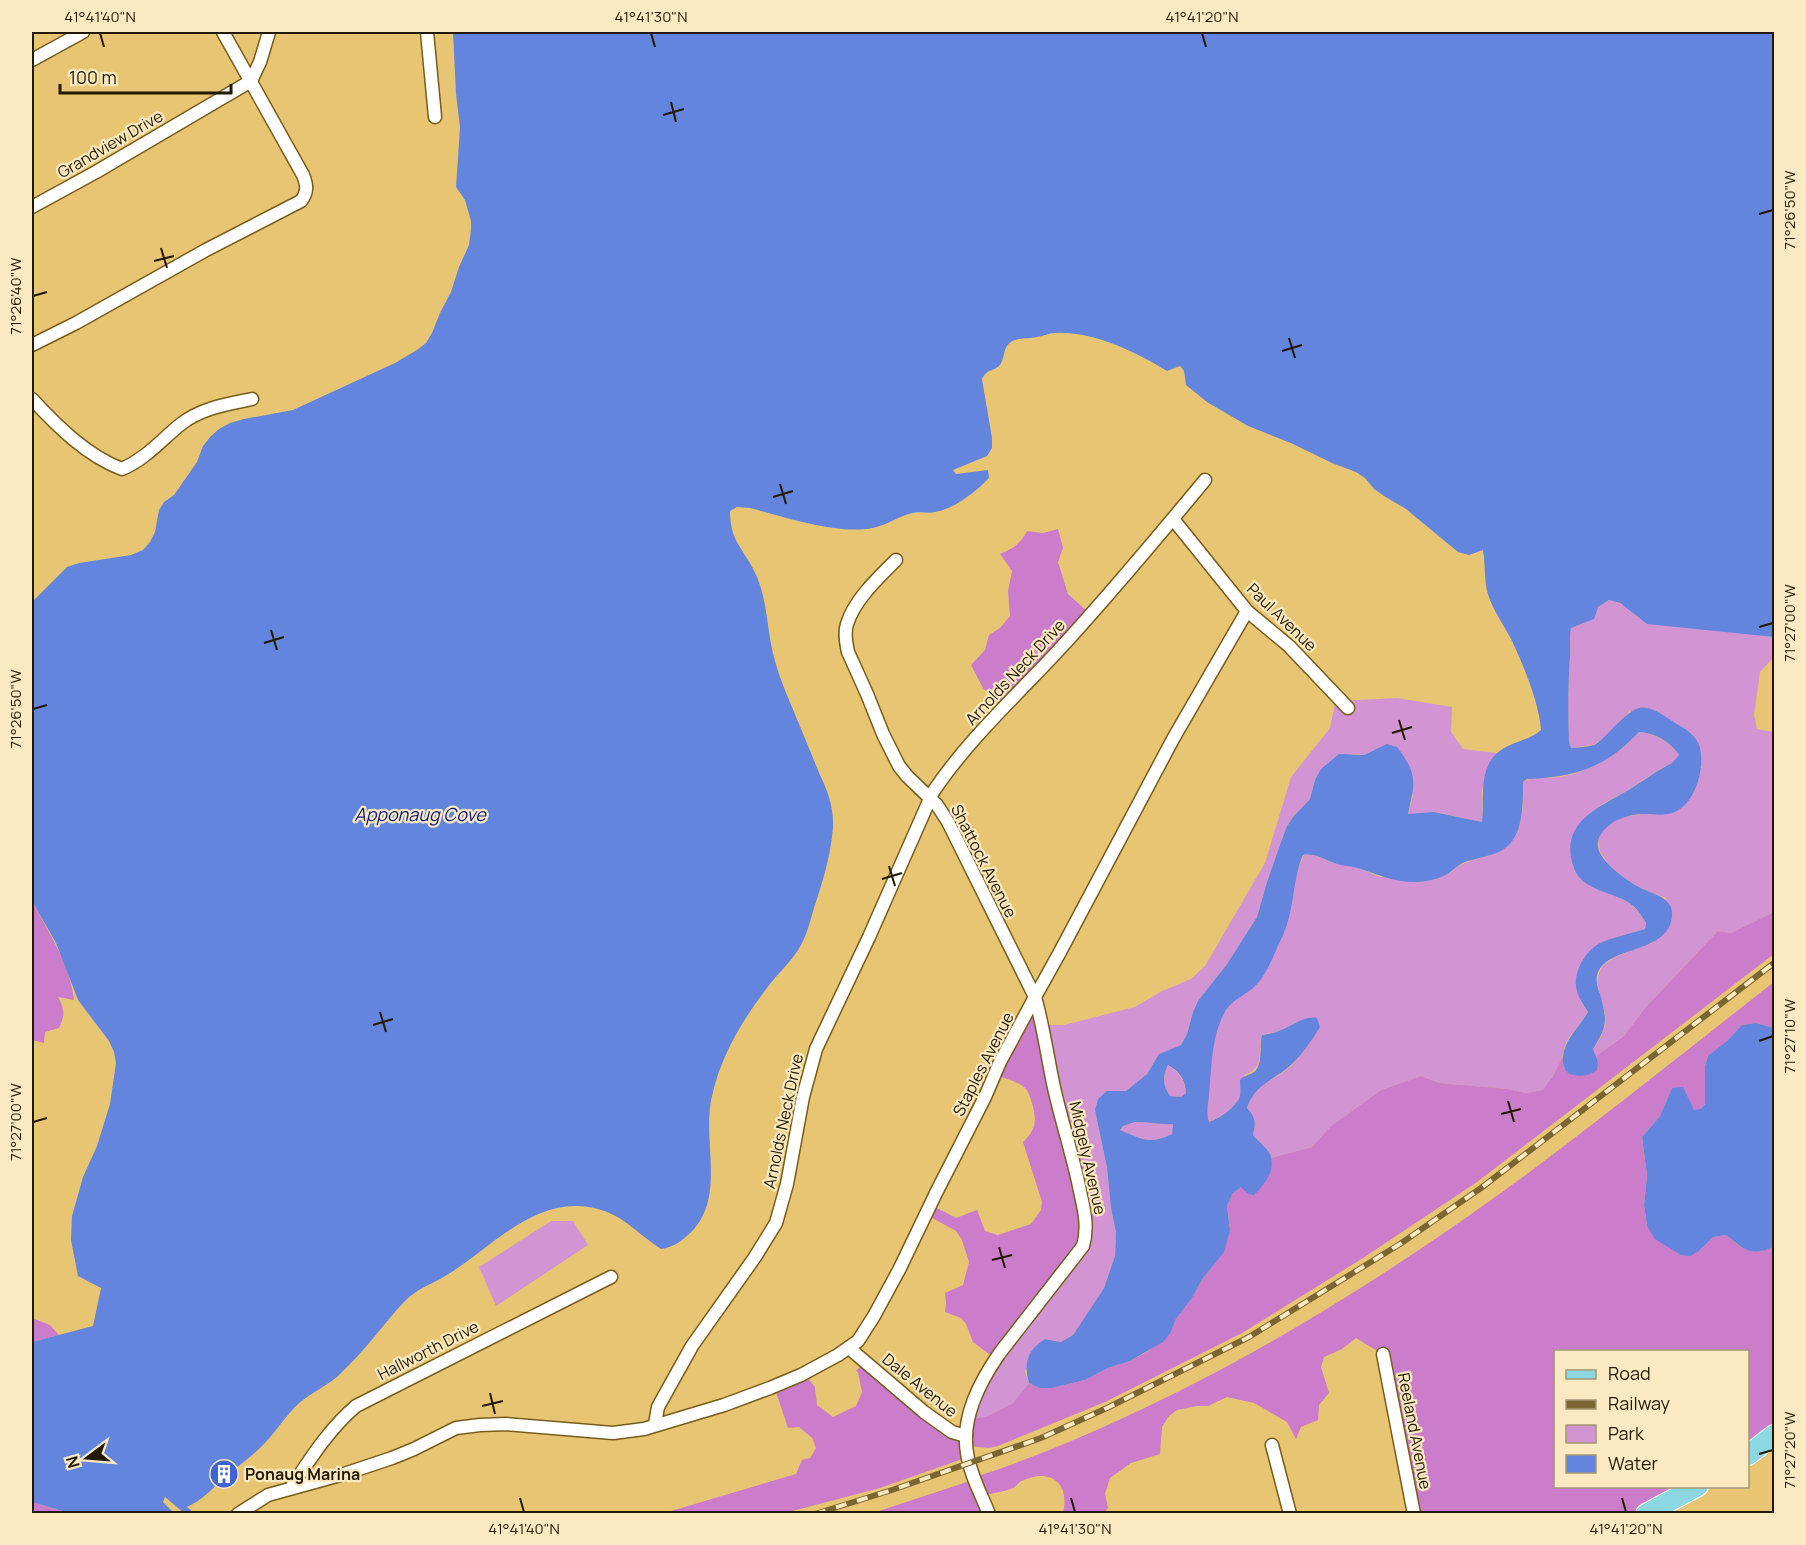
<svg xmlns="http://www.w3.org/2000/svg" width="1806" height="1545" viewBox="0 0 1806 1545" font-family="Manrope,sans-serif">
  <style>
    .green { fill: #d394d3 }
    .forest { fill: #cb7cca }
    .water { fill: #6485de; fill-rule: evenodd }
    .lines { fill: none; stroke-linecap: round; stroke-linejoin: round }
    .minor-casing { stroke: #765d1b; stroke-width: 15 }
    .primary-casing { stroke: #fff; stroke-width: 22 }
    .minor { stroke: #fff; stroke-width: 12 }
    .primary { stroke: #8cd8e2; stroke-width: 20 }
    .rail-casing { stroke: #7b6633; stroke-width: 6 }
    .rail { stroke: #fae9c1; stroke-width: 4; stroke-dasharray: 11; stroke-linecap: butt }
    .ticks { fill: none; stroke: #231900; stroke-width: 2 }
    .labels { text-anchor: middle; dominant-baseline: central; stroke-width: 4.5; stroke-linejoin: round; paint-order: stroke }
    .street-label { font-size: 16px; fill: #231900; stroke: #fae9c1 }
    .poi-label { font-size: 16px; font-weight: bold; fill: #231900; stroke: #fae9c1; text-anchor: start }
    .water-label { font-size: 18px; font-style: italic; fill: #0d1982; stroke: #fae9c1 }
    .neatline { fill: none; stroke: #231900; stroke-width: 2 }
    .ticks-label { font-size: 15px; text-anchor: middle; fill: #231900 }
  </style>
  <rect width="100%" height="100%" fill="#e8c573"/>
  <g class="green">
    <path d="M1609,600C1622,603 1629,608 1638,618L1774,637V657L1760,672L1754,715L1757,729L1774,732V912L1731,933L1718,931L1645,1008L1624,1036L1596,1056L1593,1049C1600,1039 1607,1028 1605,1015C1603,999 1591,981 1603,966C1613,955 1640,948 1654,942L1666,898C1656,894 1645,891 1636,885C1609,870 1576,838 1620,818C1628,815 1635,816 1643,814C1648,812 1653,806 1658,803C1672,791 1687,779 1702,767L1630,711L1604,738L1593,745L1571,748L1569,742C1568,713 1568,685 1570,656C1571,646 1569,637 1571,627L1582,624L1598,607Z"/>
    <polygon points="1397,698 1452,707 1451,732 1463,749 1497,753 1494,757 1482,790 1482,822 1435,812 1411,815 1408,814 1413,796 1376,749 1364,755 1352,754 1315,780 1310,799 1293,817 1286,828 1267,882 1257,917 1227,964 1198,1001 1193,1012 1187,1034 1181,1045 1159,1054 1147,1074 1126,1091 1107,1091 1095,1110 1107,1168 1111,1208 1116,1233 1115,1256 1104,1288 1073,1335 1061,1342 1045,1339 1025,1371 1029,1383 1013,1403 988,1416 969,1420 994,1360 1077,1255 1045,1025 1064,1025 1135,1007 1162,991 1191,979 1205,966 1265,863 1291,777 1330,728 1335,703 1339,701"/>
    <path d="M1639,732C1657,734 1669,742 1679,755L1672,763L1660,769L1625,792L1604,803L1586,817L1597,888C1618,896 1635,902 1646,923L1645,929L1600,943L1580,1000L1588,1012C1582,1023 1571,1032 1566,1043C1564,1048 1564,1053 1562,1057C1557,1070 1551,1080 1543,1090L1526,1093L1507,1089L1439,1083L1421,1076L1381,1090L1331,1126L1312,1147L1271,1158L1269,1152L1253,1135C1256,1122 1256,1118 1247,1108C1255,1083 1272,1082 1291,1066C1302,1055 1312,1040 1319,1027L1302,1020L1277,1032L1262,1035C1257,1053 1266,1068 1244,1075C1243,1082 1242,1090 1240,1096C1236,1107 1219,1118 1209,1122L1206,1114C1211,1082 1208,1034 1228,1007C1232,1001 1239,997 1246,993L1304,855L1312,854L1334,863L1359,868L1380,877L1450,873C1461,862 1473,860 1488,856C1523,845 1524,814 1523,782C1532,776 1548,779 1559,777C1590,772 1618,755 1639,732Z"/>
    <path d="M1168,1065C1180,1073 1184,1079 1186,1093L1181,1097L1170,1096C1163,1084 1162,1077 1168,1065Z"/>
    <path d="M1135,1122C1148,1122 1160,1125 1173,1124L1172,1134C1149,1145 1142,1139 1120,1130L1123,1126Z"/>
    <polygon points="551,1221 573,1221 588,1245 496,1306 479,1267"/>
  </g>
  <g class="forest">
    <path d="M1058,529L1063,548L1058,562L1068,594L1089,613L1002,707L983,688L971,665L985,650L989,635L1000,628L1010,616L1008,591L1012,571L1000,554C1013,549 1021,543 1027,531L1043,533Z"/>
    <path d="M32,901C49,933 70,964 74,1000L58,997C65,1010 65,1015 59,1028L45,1032L44,1043L32,1040Z"/>
    <polygon points="1774,912 1774,954 1477,1182 1363,1258 1242,1333 1105,1402 998,1446 989,1448 968,1446 968,1457 880,1488 785,1513 661,1514 796,1474 802,1460 810,1458 816,1448 812,1438 799,1427 788,1428 774,1386 803,1372 815,1387 817,1405 833,1417 856,1406 862,1392 858,1372 856,1371 864,1361 958,1435 969,1420 988,1416 1013,1403 1029,1383 1039,1388 1052,1388 1085,1380 1108,1368 1130,1361 1150,1350 1171,1332 1176,1319 1192,1298 1203,1278 1217,1260 1230,1230 1227,1206 1233,1193 1271,1162 1271,1158 1312,1147 1331,1126 1381,1090 1421,1076 1439,1083 1508,1089 1526,1093 1543,1090 1553,1076 1563,1056 1564,1069 1598,1061 1596,1056 1624,1036 1645,1008 1718,931 1731,933"/>
    <path d="M1774,982V1028L1756,1023L1742,1025L1727,1041L1708,1057L1705,1066V1104L1701,1110H1694L1672,1088L1660,1116L1642,1137L1647,1175L1644,1205L1647,1226L1699,1251L1713,1237L1726,1235C1746,1251 1749,1256 1774,1247V1432L1748,1450V1352H1556V1486L1696,1487L1645,1513H1414L1382,1354L1356,1338L1342,1349L1324,1357L1321,1367L1329,1393L1319,1405L1318,1420L1301,1427L1296,1439L1287,1422L1254,1403L1227,1397L1208,1406H1197L1177,1410L1169,1416L1162,1427L1160,1454L1131,1463L1110,1478L1105,1494L1108,1508L1104,1513H1063C1070,1485 1052,1468 1024,1480C1019,1481 1017,1486 1013,1488C1005,1492 993,1492 982,1497L989,1513L870,1514L973,1480L975,1477C1025,1461 1073,1441 1121,1419C1265,1353 1399,1268 1527,1174C1610,1112 1692,1046 1774,982Z"/>
    <path d="M1033,1001L1085,1234L994,1358L973,1342L966,1324L961,1318L945,1312L946,1303L945,1293L963,1285L969,1262L962,1240L956,1231L925,1214L931,1205L956,1218L977,1210L985,1231L998,1235L1031,1224L1041,1210L1042,1202L1023,1142C1037,1129 1037,1118 1031,1100C1029,1094 1027,1088 1021,1085C1013,1080 1003,1078 994,1075Z"/>
    <polygon points="32,1318 50,1325 59,1335 32,1342"/>
    <polygon points="32,1502 70,1513 32,1513"/>
  </g>
  <g class="water">
    <path d="M453,32H1774V637L1647,624L1620,603L1609,600L1598,607L1594,619L1571,628C1569,637 1571,646 1570,656C1568,685 1568,713 1569,742L1571,748C1578,747 1587,747 1594,745C1600,742 1606,735 1611,730C1638,703 1642,700 1675,723C1685,729 1697,735 1700,748C1705,769 1695,806 1672,813C1663,816 1653,814 1645,814C1629,814 1614,819 1604,830C1600,835 1597,840 1598,846C1599,862 1630,883 1643,889C1658,896 1677,899 1671,922C1661,955 1604,946 1597,976C1596,981 1598,990 1600,994C1607,1020 1608,1026 1593,1049L1598,1061L1597,1070C1590,1075 1582,1077 1574,1075C1566,1074 1564,1069 1563,1062C1562,1041 1578,1029 1588,1012C1584,1005 1579,999 1577,991C1572,974 1584,952 1600,943C1610,938 1633,933 1645,929L1646,923C1630,893 1612,899 1587,884C1577,878 1573,868 1571,857C1565,821 1599,807 1625,792C1641,783 1655,771 1672,763L1679,755C1670,742 1656,733 1639,732C1605,768 1576,777 1527,779L1523,782C1523,806 1524,840 1499,852C1489,856 1478,858 1468,861C1460,863 1456,868 1449,873C1440,879 1425,882 1414,882C1395,882 1378,875 1361,869C1352,866 1342,866 1334,863C1323,859 1315,853 1303,855C1292,880 1295,909 1283,935C1275,951 1268,974 1254,987C1245,996 1233,999 1226,1010C1211,1036 1212,1066 1209,1095C1208,1105 1206,1113 1209,1122C1219,1119 1237,1106 1240,1096C1241,1091 1240,1085 1240,1080C1244,1075 1252,1075 1256,1070C1263,1061 1259,1046 1262,1035C1268,1034 1275,1033 1281,1030C1292,1026 1305,1015 1317,1018L1320,1027C1312,1040 1302,1055 1291,1065C1273,1081 1255,1084 1247,1108C1256,1118 1256,1122 1253,1135C1258,1141 1267,1148 1270,1154C1276,1170 1265,1184 1254,1195L1248,1194L1241,1187L1233,1193L1227,1206L1230,1230L1224,1252L1203,1278L1192,1298L1176,1319L1171,1332L1163,1342L1130,1361L1108,1368L1085,1380L1052,1388H1039L1029,1383C1023,1363 1028,1350 1045,1339L1061,1342L1073,1335L1104,1288L1115,1256L1116,1233L1111,1208L1107,1168L1095,1110L1098,1099L1107,1091H1126L1147,1074L1159,1054L1181,1045L1187,1034L1193,1012L1198,1001L1227,964L1257,917L1267,882L1286,828L1293,817L1310,799L1315,780L1321,769L1339,754L1364,755L1387,744L1397,747C1418,774 1415,783 1408,814L1434,812L1482,822C1485,795 1476,761 1508,746C1519,741 1532,738 1541,730C1539,702 1524,667 1512,641C1505,627 1496,615 1490,600C1483,584 1486,566 1483,550L1469,555L1458,552L1406,509L1384,496L1374,489L1365,478L1356,472L1332,463L1293,444L1248,426L1207,402L1186,385L1184,371L1180,366L1167,371C1135,352 1094,331 1055,333C1049,333 1044,336 1037,337C1030,339 1018,337 1011,342C1002,348 1006,358 999,366C992,372 988,368 982,379L992,438V448L987,456L953,470L956,474L988,470L989,478C977,491 954,509 935,512C928,514 921,511 912,513C899,516 887,525 873,528C838,535 785,517 750,508L737,507L730,511C730,544 746,550 757,577C768,603 767,634 775,661C781,683 791,704 799,724C806,741 813,758 820,775C828,791 834,809 833,827C831,856 822,884 813,911C810,922 807,934 801,945C793,960 780,971 770,984C744,1017 721,1055 712,1096C701,1141 728,1199 688,1235C679,1243 673,1247 661,1249C631,1229 618,1208 578,1206C528,1204 486,1251 447,1275C431,1285 419,1287 405,1301C394,1312 385,1324 375,1336C364,1350 351,1363 338,1376C324,1388 306,1395 294,1408C284,1419 275,1432 265,1443C254,1455 239,1465 226,1476C214,1487 203,1500 187,1507L194,1513H184L165,1497L163,1502L174,1513H70L32,1502V1342L93,1326L101,1288L78,1276L71,1240L72,1216L83,1177L97,1146L110,1104L116,1063L114,1052L109,1041L78,1000L56,943L32,901V602L67,567L79,563L131,555L143,550L150,542L155,532L159,510L164,502L174,495L197,462L203,446L211,436L219,429L230,423L244,419L293,410L395,363L417,350L426,343L432,333L440,313L451,292L459,267L469,245L471,229V221L465,200L456,187L460,127L456,94ZM1168,1065C1180,1072 1185,1079 1186,1093L1181,1097L1170,1096C1163,1085 1162,1077 1168,1065ZM1135,1122C1148,1122 1160,1125 1173,1124L1172,1134C1149,1145 1142,1139 1120,1130L1123,1126Z"/>
    <path d="M1756,1023L1774,1028V1247C1748,1257 1746,1250 1726,1235L1713,1237L1699,1251L1690,1256L1681,1255L1655,1239L1647,1226L1644,1205L1647,1175L1642,1137L1660,1116L1672,1088L1683,1087L1694,1110L1701,1109L1705,1104V1066L1708,1056L1727,1041L1742,1025Z"/>
  </g>
  <g class="lines">
    <g class="minor-casing">
      <g id="minor">
        <polyline points="427,32 435,117"/>
        <polyline points="32,60 83,32"/>
        <polyline points="32,207 96,172 251,81 260,62 269,32"/>
        <path d="M32,345L76,323L206,250L301,201C308,192 307,185 303,175L223,32"/>
        <path d="M32,399C57,426 87,456 122,469C147,458 161,440 181,424C201,408 228,404 252,399"/>
        <polyline points="1173,519 1247,611 1289,646 1348,708"/>
        <path d="M896,560C878,578 855,599 847,624C844,633 846,643 848,652L867,694L883,734L899,766L907,776L937,805L948,822L1035,997C1043,1025 1047,1054 1053,1083C1061,1121 1074,1158 1081,1196C1085,1213 1088,1229 1083,1246L999,1354C980,1382 961,1417 967,1453C970,1474 981,1494 989,1514"/>
        <polyline points="849,1348 924,1412 952,1432 966,1436"/>
        <polyline points="1383,1354 1414,1514"/>
        <path d="M655,1424L658,1407L692,1346L755,1257L776,1223L787,1184L803,1097L816,1049L869,937L933,792C967,741 1014,698 1056,653C1108,597 1157,538 1205,480"/>
        <polyline points="1272,1445 1290,1514"/>
        <path d="M291,1488C310,1459 329,1429 356,1406L611,1277"/>
        <polyline points="238,1514 268,1495 344,1474 392,1458 414,1449 456,1428 480,1425 506,1424 613,1433 644,1429 724,1405 770,1388 801,1375 838,1355 858,1341 874,1316 899,1270 937,1191 985,1097 1000,1062 1035,997 1060,952 1173,739 1247,611"/>
      </g>
    </g>
    <g class="primary-casing">
      <g id="primary">
        <polyline points="1748,1455 1774,1435"/>
        <polyline points="1646,1514 1698,1486"/>
      </g>
    </g>
    <use href="#minor" class="minor"/>
    <use href="#primary" class="primary"/>
    <g class="rail-casing">
      <polyline id="rail" points="815,1514 892,1490 1041,1438 1107,1408 1249,1337 1400,1244 1481,1188 1774,963"/>
    </g>
    <use href="#rail" class="rail"/>
  </g>
  <path class="ticks" d="M100,33L104,47M651,33L655,47M1202,33L1206,47M671,102L676,122M663,115L684,109M1759,214L1773,210M161,248L167,268M154,261L174,256M33,296L47,292M1289,338L1295,358M1282,351L1302,345M780,484L786,504M773,497L793,491M1759,627L1773,623M271,630L277,650M264,643L284,637M33,709L47,705M1399,720L1405,740M1392,733L1412,727M889,866L895,886M882,879L902,873M380,1012L386,1032M373,1025L393,1019M1759,1041L1773,1036M1508,1101L1514,1122M1501,1114L1521,1109M33,1122L47,1118M999,1247L1005,1268M992,1260L1012,1255M490,1393L495,1414M482,1406L503,1401M1759,1454L1773,1450M520,1498L524,1512M1071,1498L1075,1512M1622,1498L1626,1512"/>
  <defs>
    <g id="building-disc" transform="scale(1.5)"><circle r="9.5" fill="#4063d5" stroke="#fae9c1"/><path d="M-4-6H4V6H1V3H-1V6H-4ZM-2.5-4.3h1.7v1.8h-1.7ZM.8-4.3h1.7v1.8H.8ZM-2.5-1h1.7V.8h-1.7ZM.8-1h1.7V.8H.8Z" fill="#fff"/></g>
  </defs>
  <g fill-rule="evenodd">
    <use href="#building-disc" x="224" y="1474"/>
  </g>
  <g class="labels">
    <g class="street-label">
      <text transform="translate(110 144) rotate(-30)">Grandview Drive</text>
      <text transform="translate(1282 617) rotate(44)">Paul Avenue</text>
      <text transform="translate(1015 672) rotate(-47)">Arnolds Neck Drive</text>
      <text transform="translate(984 861) rotate(63)">Shattock Avenue</text>
      <text transform="translate(983 1064) rotate(-63)">Staples Avenue</text>
      <text transform="translate(783 1121) rotate(-78)">Arnolds Neck Drive</text>
      <text transform="translate(1088 1158) rotate(77)">Midgely Avenue</text>
      <text transform="translate(428 1350) rotate(-27)">Hallworth Drive</text>
      <text transform="translate(920 1385) rotate(39)">Dale Avenue</text>
      <text transform="translate(1415 1431) rotate(79)">Reeland Avenue</text>
    </g>
    <g class="poi-label">
      <text x="245" y="1474">Ponaug Marina</text>
    </g>
    <g class="water-label">
      <text x="420" y="814">Apponaug Cove</text>
    </g>
  </g>
  <rect width="1806" height="1545" fill="none" stroke="#fae9c1" stroke-width="66"/>
  <rect x="1554" y="1350" width="195" height="138" fill="#fae9c1" stroke="#a49674" stroke-width="1.5"/>
  <rect x="1566" y="1370" width="30" height="9" fill="#8cd8e2" stroke="#a49674" stroke-width="1.5"/>
  <text x="1608" y="1380" font-size="18" fill="#231900">Road</text>
  <rect x="1566" y="1400" width="30" height="9" fill="#7b6633" stroke="#a49674" stroke-width="1.5"/>
  <text x="1608" y="1410" font-size="18" fill="#231900">Railway</text>
  <rect x="1566" y="1425" width="30" height="18" fill="#d394d3" stroke="#a49674" stroke-width="1.5"/>
  <text x="1608" y="1440" font-size="18" fill="#231900">Park</text>
  <rect x="1566" y="1455" width="30" height="18" fill="#6485de" stroke="#a49674" stroke-width="1.5"/>
  <text x="1608" y="1470" font-size="18" fill="#231900">Water</text>
  <g transform="translate(87 1458) rotate(254)" stroke="#fae9c1" stroke-width="4.5" paint-order="stroke">
  <path d="M0-4.5L10 22L0 15L-10 22Z" fill="#231900"/>
  <text y="-9" font-size="16" font-weight="bold" text-anchor="middle" fill="#231900">N</text>
  </g>
  <path d="M60 84v9h171v-9" fill="none" stroke="#231900" stroke-width="3"/>
  <text x="69" y="84" font-size="18" fill="#231900" stroke="#fae9c1" stroke-width="4.5" paint-order="stroke">100 m</text>
  <rect x="33" y="33" width="1740" height="1479" class="neatline"/>
  <g class="ticks-label">
    <text x="100" y="22">41°41'40"N</text>
    <text x="651" y="22">41°41'30"N</text>
    <text x="1202" y="22">41°41'20"N</text>
    <text transform="translate(1790 210) rotate(-90)" y="5">71°26'50"W</text>
    <text transform="translate(16 296) rotate(-90)" y="5">71°26'40"W</text>
    <text transform="translate(1790 623) rotate(-90)" y="5">71°27'00"W</text>
    <text transform="translate(16 709) rotate(-90)" y="5">71°26'50"W</text>
    <text transform="translate(1790 1036) rotate(-90)" y="5">71°27'10"W</text>
    <text transform="translate(16 1122) rotate(-90)" y="5">71°27'00"W</text>
    <text transform="translate(1790 1450) rotate(-90)" y="5">71°27'20"W</text>
    <text x="524" y="1534">41°41'40"N</text>
    <text x="1075" y="1534">41°41'30"N</text>
    <text x="1626" y="1534">41°41'20"N</text>
  </g>
</svg>
